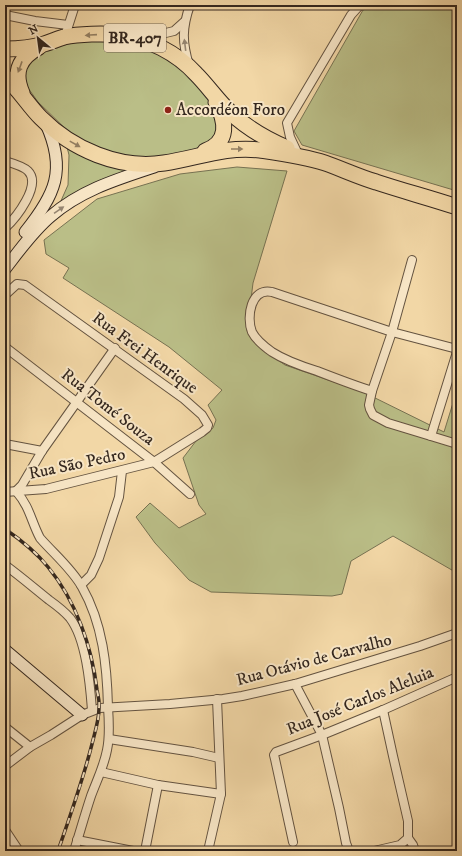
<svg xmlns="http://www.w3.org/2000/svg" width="462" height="856" viewBox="0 0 462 856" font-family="'IM FELL DW Pica',serif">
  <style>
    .green { fill: #babe87; stroke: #777252 }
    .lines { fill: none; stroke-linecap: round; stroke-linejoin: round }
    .street-casing { stroke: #645340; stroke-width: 10 }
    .secondary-casing { stroke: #34271e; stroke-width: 13 }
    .highway-casing { stroke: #34271e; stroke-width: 17 }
    .street { stroke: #f7e5c5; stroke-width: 8 }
    .secondary { stroke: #f7e5c5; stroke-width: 11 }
    .highway { stroke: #f2d7a6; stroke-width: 15 }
    .rail-casing { stroke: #34271e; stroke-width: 3.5 }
    .rail { stroke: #f7e5c5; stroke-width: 2; stroke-dasharray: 6; stroke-linecap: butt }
    .oneway { fill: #937f62 }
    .oneway2 { fill: #968672 }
    .poi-dot { fill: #8f2418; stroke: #f7e5c5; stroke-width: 1.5 }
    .labels { text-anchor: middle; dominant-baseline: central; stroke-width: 4; stroke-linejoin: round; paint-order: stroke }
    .shield { fill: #f7e5c5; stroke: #6e6050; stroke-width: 1 }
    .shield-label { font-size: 16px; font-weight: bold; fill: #34271e }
    .poi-label { font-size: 17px; fill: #34271e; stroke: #f7e5c5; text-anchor: start }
    .street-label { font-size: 17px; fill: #34271e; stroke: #f7e5c5 }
  </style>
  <rect width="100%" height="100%" fill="#f2d7a6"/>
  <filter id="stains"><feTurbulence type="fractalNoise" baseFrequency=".005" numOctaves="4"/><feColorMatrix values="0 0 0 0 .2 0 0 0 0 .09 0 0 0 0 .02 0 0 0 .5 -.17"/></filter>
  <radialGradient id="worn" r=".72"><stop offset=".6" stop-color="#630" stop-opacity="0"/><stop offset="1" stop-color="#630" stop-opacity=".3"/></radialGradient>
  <g class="green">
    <polygon points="377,5 457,5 457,191 302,145 294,131 363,10"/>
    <polygon points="94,39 140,42 181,64 213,102 222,126 212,143 177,157 127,159 95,149 72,135 38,102 26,85 24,76 26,67 33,57 53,46"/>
    <polygon points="66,143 134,170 60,203 68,185 69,155"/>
    <polygon points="237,167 287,171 253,283 247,331 257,345 285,365 363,392 444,432 457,390 457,573 393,536 351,561 342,594 332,596 211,592 189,580 155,543 136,517 150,503 179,528 206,514 199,505 183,458 196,441 213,428 216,420 208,405 222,390 169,347 63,278 69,268 46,254 44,240 97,199 180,174"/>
  </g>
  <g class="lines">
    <g class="street-casing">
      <g id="street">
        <polyline points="5,15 35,21 68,25"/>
        <polyline points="67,30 75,5"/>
        <polyline points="145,38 174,31 184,22"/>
        <path d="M189,65C182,42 182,28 190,5"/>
        <polyline points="297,152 290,137 287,123 351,15 360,5"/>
        <path d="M5,161C12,163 23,166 28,171C42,185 16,218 5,228"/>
        <polyline points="412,260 392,332 372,391 369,405 370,409 373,415 388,423 457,444"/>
        <polyline points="5,295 17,284 25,285 184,399 202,415 208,425 207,428 202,432 154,462 46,489 5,492"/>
        <polyline points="5,347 154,462 190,494"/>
        <path d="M372,391C353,385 335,378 317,371C301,366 286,361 272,352C265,347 256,340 252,332C246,317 251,287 272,292L392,332L457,349"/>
        <polyline points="431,436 457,352"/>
        <polyline points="5,444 42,451"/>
        <path d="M5,565C20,576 34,588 49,600C56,605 64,611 70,618C86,639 90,683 92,710"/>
        <polyline points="81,585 91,575 99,558 119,497 122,471"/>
        <polyline points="295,684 322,735 339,808 346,843 349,851"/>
        <polyline points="383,710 393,756 408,821 408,838"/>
        <polyline points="5,727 30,747"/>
        <polyline points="109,739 193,752 219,758"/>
        <polyline points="5,766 30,747 51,735 82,715 100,708 170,704 223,699 242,696 295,684 420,646 457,633"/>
        <polyline points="101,772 158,785 221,794"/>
        <polyline points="5,830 19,851"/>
        <polyline points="408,838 413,845 415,851"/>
        <polyline points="77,840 133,851"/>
        <polyline points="293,842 275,759 274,755 276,752 322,735 383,710 457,677"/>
        <path d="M74,851C80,832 85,814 91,796C97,780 104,766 107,750C110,736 109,721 108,707C107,666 103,624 82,587C72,569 54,554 40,538C31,521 30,507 16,491L22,485L42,451L115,348"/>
        <polyline points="145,851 158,785"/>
        <polyline points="208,851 221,794 217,699"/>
        <polyline points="374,851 400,845 408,838"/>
      </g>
    </g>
    <g class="secondary-casing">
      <g id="secondary">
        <path d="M25,232C55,195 67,170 46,124"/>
        <path d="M5,269C19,251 33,231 51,216C81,190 118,179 154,167"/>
        <polyline points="5,650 82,715"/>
      </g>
    </g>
    <g class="highway-casing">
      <g id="highway">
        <path d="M5,49C18,49 31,48 44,44C51,42 57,39 64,37C78,34 105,33 119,35C148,38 177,53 196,74C208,86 218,101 231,113C247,128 266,139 287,148"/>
        <path d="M5,77C19,89 28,105 41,118C72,149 119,170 164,163C198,158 224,146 260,150C281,153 304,156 325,163C342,169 359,177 376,182C403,191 430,198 457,207"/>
        <path d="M22,93C13,72 19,58 39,47"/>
        <path d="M205,151C230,142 226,121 216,102"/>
      </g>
    </g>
    <use href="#street" class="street"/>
    <use href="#secondary" class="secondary"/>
    <use href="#highway" class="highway"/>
    <g class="rail-casing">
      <path id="rail" d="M5,529C21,540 36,552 48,567C76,601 92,647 97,690C98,696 100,702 99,708C99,720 95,732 92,744C83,780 70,816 58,851"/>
    </g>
    <use href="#rail" class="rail"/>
  </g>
  <defs><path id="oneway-solid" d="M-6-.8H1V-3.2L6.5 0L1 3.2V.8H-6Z"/></defs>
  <g class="oneway">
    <use href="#oneway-solid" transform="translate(91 35) rotate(176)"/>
    <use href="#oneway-solid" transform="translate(20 67) rotate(110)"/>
    <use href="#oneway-solid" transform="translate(75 144) rotate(29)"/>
    <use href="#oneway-solid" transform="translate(237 149)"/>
  </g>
  <g class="oneway2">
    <use href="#oneway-solid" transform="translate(185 45) rotate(-97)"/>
    <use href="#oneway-solid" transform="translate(59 210) rotate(-34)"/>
  </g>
  <circle class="poi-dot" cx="168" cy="110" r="4"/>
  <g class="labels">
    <rect class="shield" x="104" y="24" width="62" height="28" rx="3"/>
    <g class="shield-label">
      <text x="135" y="38">BR-407</text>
    </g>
    <g class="poi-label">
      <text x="176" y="110">Accordéon Foro</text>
    </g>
    <g class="street-label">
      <text transform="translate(145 353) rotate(36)">Rua Frei Henrique</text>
      <text transform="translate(108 407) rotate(38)">Rua Tomé Souza</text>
      <text transform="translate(77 464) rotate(-12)">Rua São Pedro</text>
      <text transform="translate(314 660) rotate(-15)">Rua Otávio de Carvalho</text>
      <text transform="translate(360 701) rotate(-22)">Rua José Carlos Aleluia</text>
    </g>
  </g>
  <rect width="462" height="856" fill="none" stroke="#f2d7a6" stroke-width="20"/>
  <rect x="6" y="6" width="450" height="844" fill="none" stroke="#34271e" stroke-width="2"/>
  <rect x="10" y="10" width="442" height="836" fill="none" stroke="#34271e"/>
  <g transform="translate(38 38) rotate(331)" stroke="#f7e5c5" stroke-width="3" paint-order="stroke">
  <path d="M0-3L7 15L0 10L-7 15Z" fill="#34271e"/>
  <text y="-6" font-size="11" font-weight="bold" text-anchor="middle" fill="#34271e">N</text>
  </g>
  <rect width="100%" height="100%" filter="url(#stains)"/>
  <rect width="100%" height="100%" fill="url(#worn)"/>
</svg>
